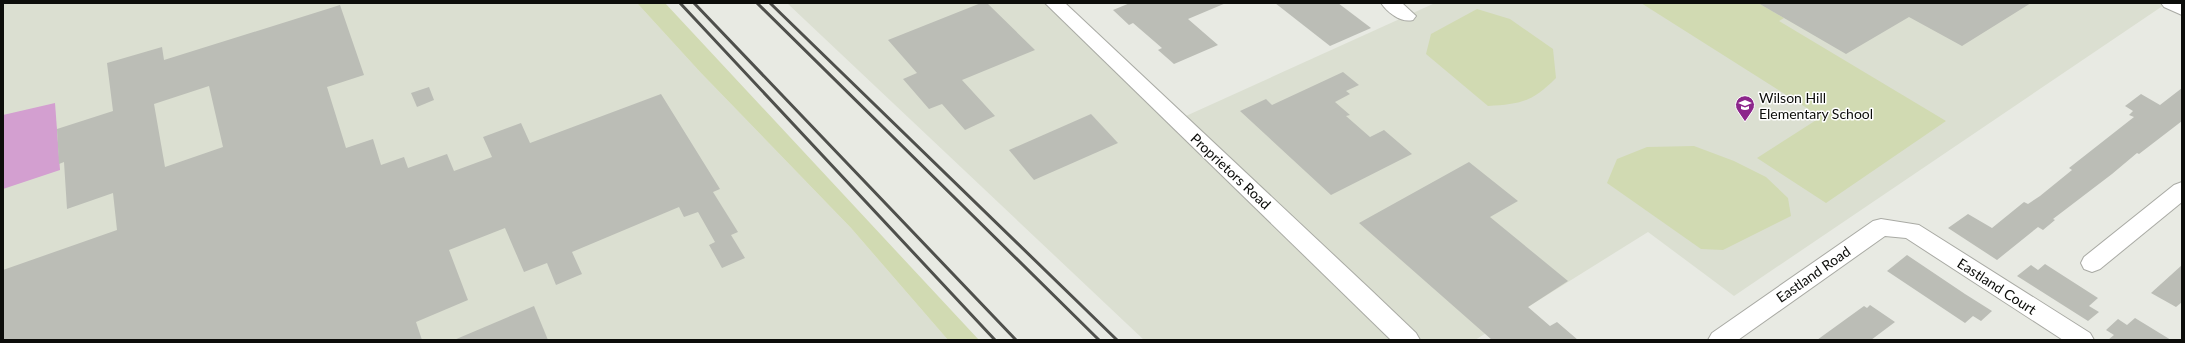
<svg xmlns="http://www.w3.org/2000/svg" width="2185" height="343" viewBox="0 0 2185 343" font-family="Lato,sans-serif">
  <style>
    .built { fill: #dbdfd1 }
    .green { fill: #d1dab2 }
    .water { fill: #d39fd0 }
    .building { fill: #bbbdb6; fill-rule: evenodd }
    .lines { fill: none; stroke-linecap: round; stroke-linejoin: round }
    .minor-casing { stroke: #a9aaa4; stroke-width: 2 }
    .tertiary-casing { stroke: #a9aaa4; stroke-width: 2 }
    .minor { fill: #fff; fill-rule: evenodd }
    .tertiary { fill: #fff; fill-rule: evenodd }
    .rail { stroke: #4f504c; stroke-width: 3 }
    .labels { text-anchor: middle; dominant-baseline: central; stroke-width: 3; stroke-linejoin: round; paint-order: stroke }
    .poi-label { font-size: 14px; fill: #0c0d0a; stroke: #fff; text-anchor: start }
    .street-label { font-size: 14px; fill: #0c0d0a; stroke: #fff }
  </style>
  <rect width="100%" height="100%" fill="#e8eae3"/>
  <g class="built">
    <polygon points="3,3 637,3 701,73 851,228 948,340 3,340"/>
    <polygon points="787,3 1054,3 1177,120 1435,3 2167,3 1734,296 1648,232 1475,340 1144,340"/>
  </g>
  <g class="green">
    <polygon points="637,3 665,3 979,340 948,340 851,228 701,73"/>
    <polygon points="1641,3 1758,3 1784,18 1779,21 1946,121 1826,203 1757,158 1821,117"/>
    <path d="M1477,9L1510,19L1553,49L1556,78C1532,102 1521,104 1488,106L1426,54L1431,34Z"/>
    <polygon points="1694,146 1734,161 1766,177 1788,198 1791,216 1723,250 1701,249 1607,183 1617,159 1647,147"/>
  </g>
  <polygon class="water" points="55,103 60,170 3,189 3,115"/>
  <g class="building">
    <polygon points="981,3 987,3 1035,50 962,80 995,116 965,130 942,104 929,109 903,79 917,73 888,40"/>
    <polygon points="1130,3 1226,3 1188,19 1218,45 1174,64 1158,50 1162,48 1133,23 1129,25 1113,10"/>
    <polygon points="1275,3 1338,3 1371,28 1330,46"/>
    <polygon points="1758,3 2031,3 1962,46 1909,17 1846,54"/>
    <path d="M340,5L364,75L327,87L346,148L373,139L381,165L404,157L408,168L447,154L454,171L492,157L483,137L521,123L530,143L661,94L720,189L713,192L738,232L731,235L745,258L722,268L709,245L715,242L698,212L684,217L679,207L572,252L582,274L556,285L547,263L524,272L505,228L449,250L468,300L416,322L422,340H3V270L117,230L113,193L67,209L64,162L59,164L57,129L113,111L107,63L162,47L164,60ZM209,86L223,147L165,167L154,104Z"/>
    <polygon points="1343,72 1359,85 1346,91 1350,94 1335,102 1350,115 1346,116 1370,137 1384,130 1412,154 1331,195 1240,111 1266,99 1272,105"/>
    <polygon points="429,87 434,100 417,107 411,93"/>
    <polygon points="2182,88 2182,121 2139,154 2137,153 2112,174 2053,219 2055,220 2043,230 2038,227 1997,260 1948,228 1968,214 1992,228 2024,202 2028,204 2040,196 2072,170 2069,168 2134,117 2129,115 2133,111 2125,106 2141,94 2160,105"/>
    <polygon points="1091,114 1118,143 1034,180 1009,150"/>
    <polygon points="1469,162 1518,201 1490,217 1568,281 1528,307 1550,326 1557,322 1578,340 1492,340 1359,223"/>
    <polygon points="1907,255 1965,294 1992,311 1981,321 1973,316 1965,323 1887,271"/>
    <polygon points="2045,264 2098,298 2089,306 2099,312 2088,321 2017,276 2031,265 2038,270"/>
    <polygon points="2182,265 2182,302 2176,307 2151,293"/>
    <polygon points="1870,305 1895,322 1871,340 1817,340 1864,306 1867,308"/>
    <polygon points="534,306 548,340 454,340"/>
    <polygon points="2135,318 2171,340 2108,340 2114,335 2106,330 2118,319 2127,325"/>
  </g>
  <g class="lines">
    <g class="minor-casing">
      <g id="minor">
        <path d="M1381,3H1402L1416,16L1413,20C1401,23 1388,13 1381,3Z"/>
        <polygon points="2161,3 2182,3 2182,15 2164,7"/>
        <polygon points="2182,182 2182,202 2100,269 2092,272 2084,269 2081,263 2084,257 2174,185"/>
        <polygon points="1881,219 1919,225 2090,333 2094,340 2063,340 1906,238 1885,236 1738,340 1708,340 1712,333 1873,221"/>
      </g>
    </g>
    <g class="tertiary-casing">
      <polygon id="tertiary" points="1045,3 1065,3 1372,291 1416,333 1420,340 1391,340"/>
    </g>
    <use href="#minor" class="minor"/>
    <use href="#tertiary" class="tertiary"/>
    <g class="rail">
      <polyline points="680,3 995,340"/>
      <polyline points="694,3 1016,340"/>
      <polyline points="757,3 1099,340"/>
      <polyline points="770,3 1117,340"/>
    </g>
  </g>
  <defs>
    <g id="school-pin" transform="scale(1)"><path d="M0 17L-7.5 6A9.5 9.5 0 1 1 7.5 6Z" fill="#8c268b" stroke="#fff"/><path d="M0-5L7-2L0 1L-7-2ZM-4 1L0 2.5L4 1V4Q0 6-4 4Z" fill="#fff"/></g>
  </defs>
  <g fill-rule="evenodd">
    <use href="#school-pin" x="1745" y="105"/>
  </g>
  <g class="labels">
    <g class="poi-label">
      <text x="1759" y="97">Wilson Hill<tspan x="1759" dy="16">Elementary School</tspan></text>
    </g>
    <g class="street-label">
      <text transform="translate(1231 171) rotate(43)">Proprietors Road</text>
      <text transform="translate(1813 274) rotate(-35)">Eastland Road</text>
      <text transform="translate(1997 286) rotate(33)">Eastland Court</text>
    </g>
  </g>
  <rect width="2185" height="343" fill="none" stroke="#0c0d0a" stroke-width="8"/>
</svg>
